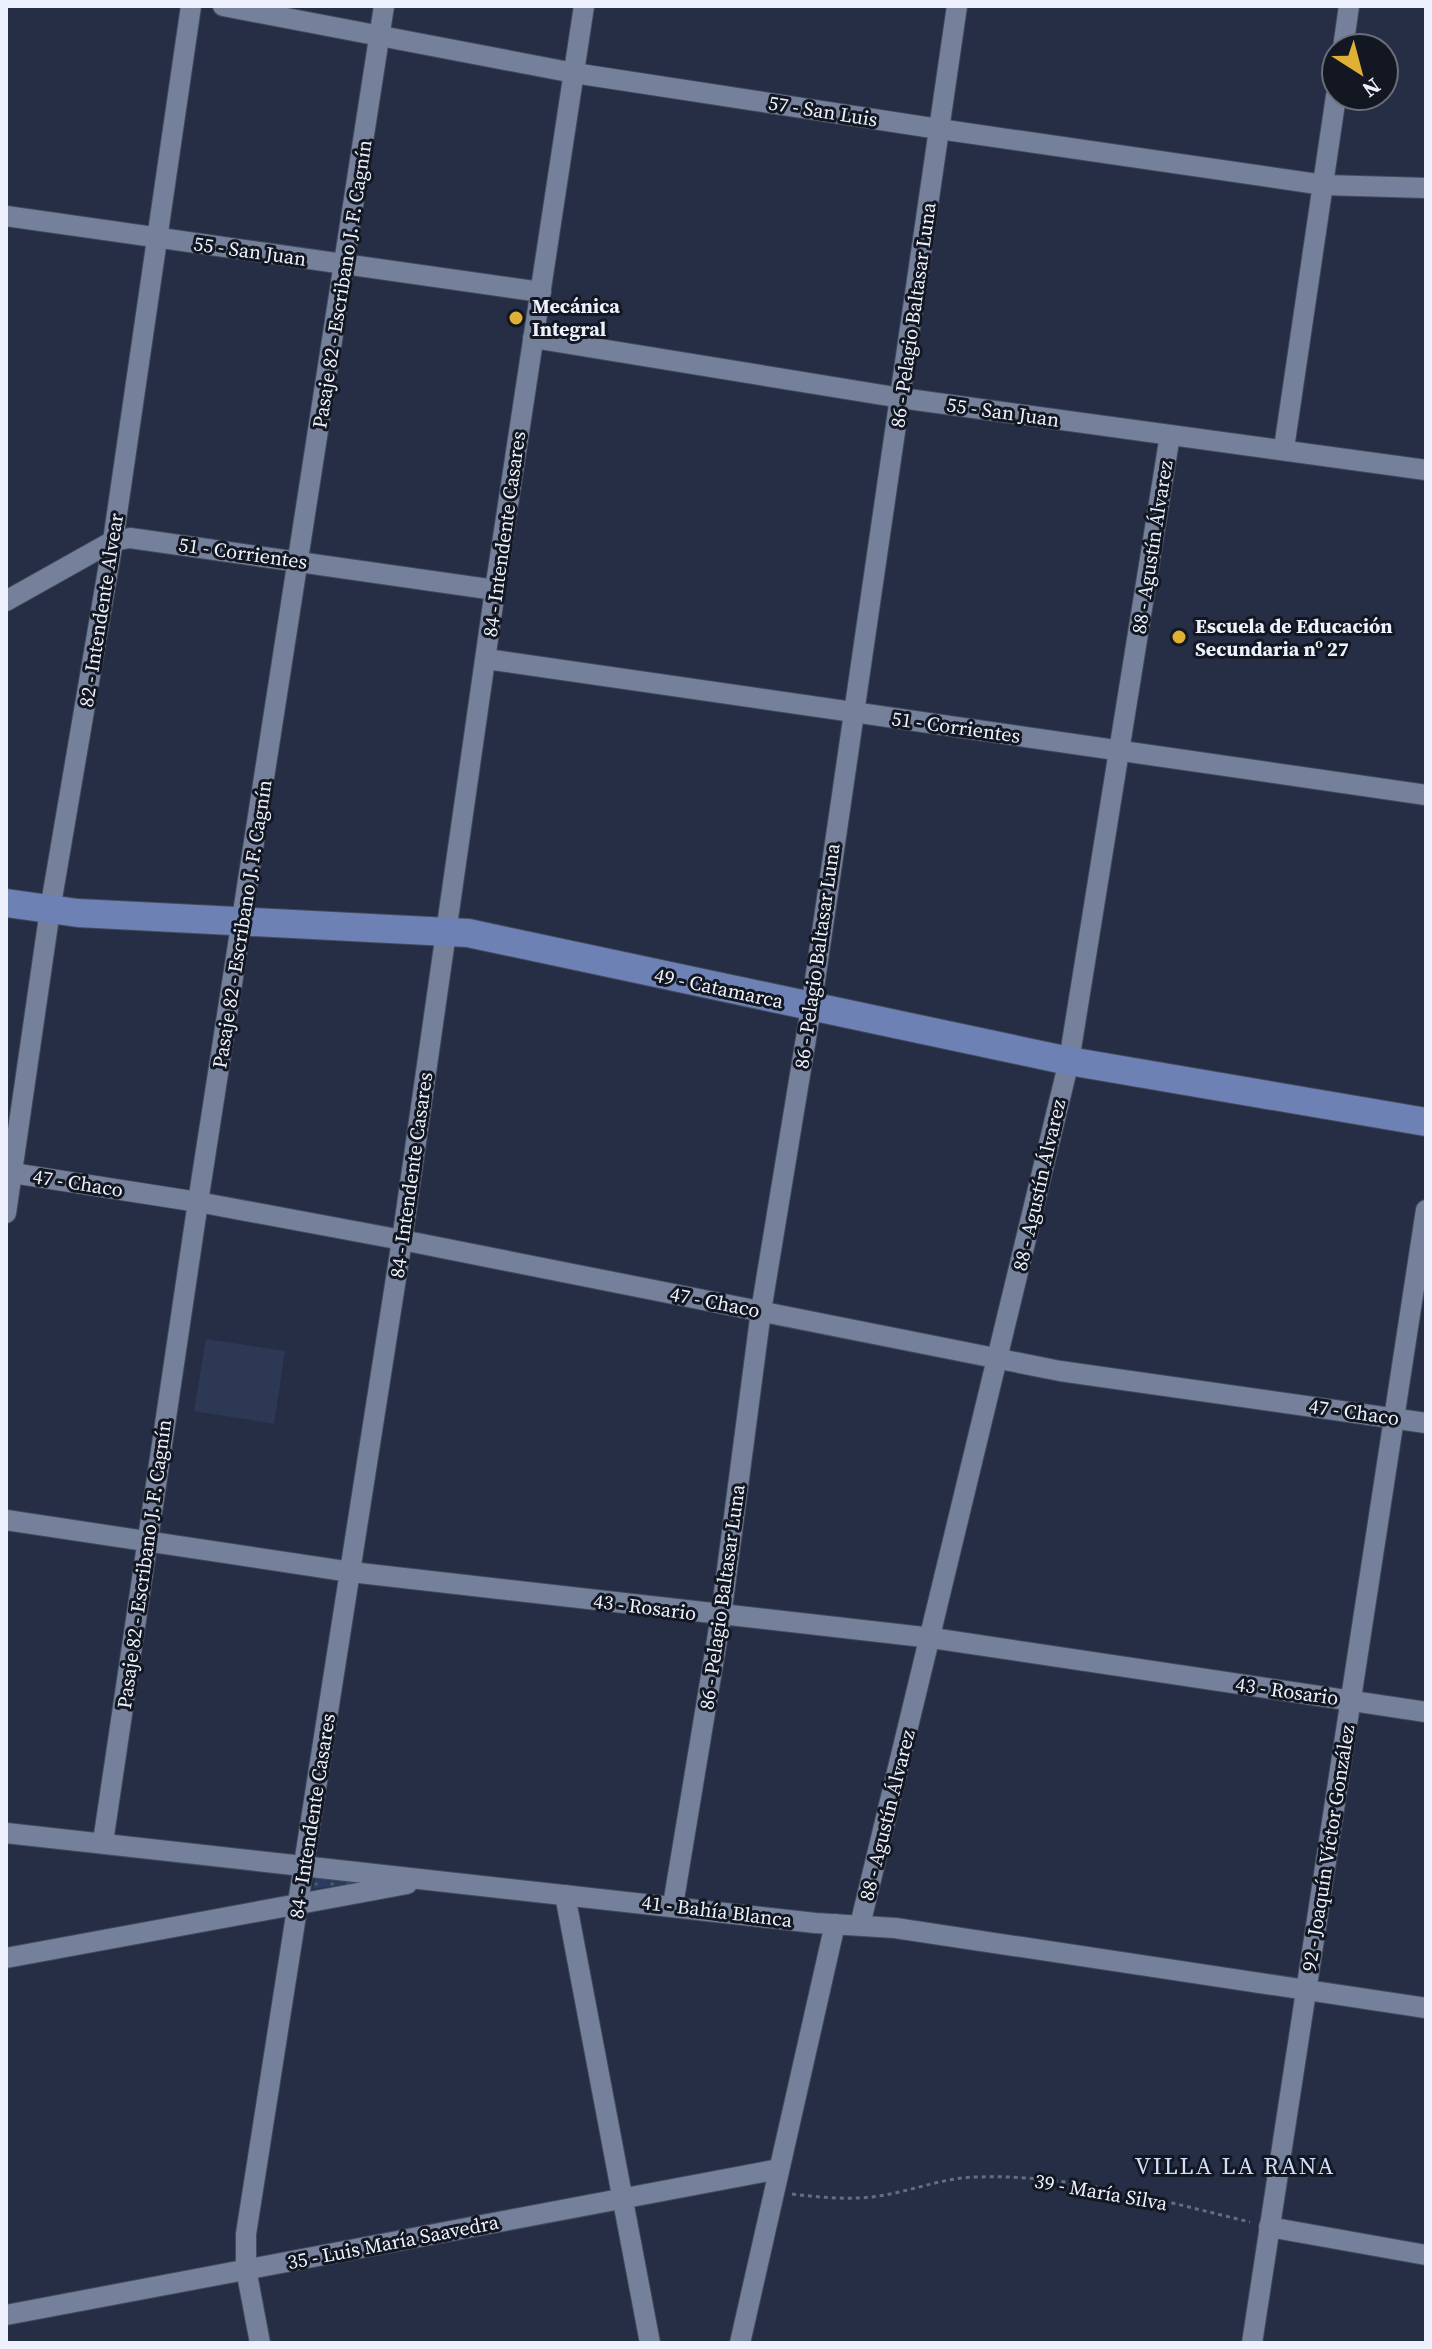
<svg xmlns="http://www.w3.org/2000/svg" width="1432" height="2349" viewBox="0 0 1432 2349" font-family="'Source Serif 4',serif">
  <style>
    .built { fill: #2d3854 }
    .green { fill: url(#green-dots) }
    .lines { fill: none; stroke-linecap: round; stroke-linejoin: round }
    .street-casing { stroke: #434b5d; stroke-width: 22 }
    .secondary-casing { stroke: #434b5d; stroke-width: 30 }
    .path { stroke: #656d80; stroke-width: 3; stroke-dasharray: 4 4; stroke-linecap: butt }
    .street { stroke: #75819b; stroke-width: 20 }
    .secondary { stroke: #6d81b5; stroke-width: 28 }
    .poi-dot { fill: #dfb034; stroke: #121721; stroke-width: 3 }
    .labels { text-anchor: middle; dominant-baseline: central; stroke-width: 6; stroke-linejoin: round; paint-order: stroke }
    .street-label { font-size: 20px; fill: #ecf1fd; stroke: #121721 }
    .poi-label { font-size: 20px; font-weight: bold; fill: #ecf1fd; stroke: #121721; text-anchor: start }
    .quarter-label { font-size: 24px; letter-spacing: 2px; fill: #d1defb; stroke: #121721 }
  </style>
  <defs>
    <pattern id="green-dots" width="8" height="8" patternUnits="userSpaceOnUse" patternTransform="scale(2)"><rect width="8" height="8" fill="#2b3a5f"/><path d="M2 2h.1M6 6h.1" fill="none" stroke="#4a5777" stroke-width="1.8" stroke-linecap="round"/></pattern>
  </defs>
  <rect width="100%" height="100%" fill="#252e45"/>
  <polygon class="built" points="206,1339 285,1351 274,1424 194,1411"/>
  <polygon class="green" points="316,1875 368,1881 313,1889"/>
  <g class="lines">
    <g class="street-casing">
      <g id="street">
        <polyline points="223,6 574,73 939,129 1324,185 1426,188"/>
        <polyline points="1343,48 1349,6"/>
        <polyline points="6,216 541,292"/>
        <polyline points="533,338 901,398 1426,470"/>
        <polyline points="1284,448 1336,96"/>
        <polyline points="6,601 113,541 130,538 495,590"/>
        <polyline points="486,659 1426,795"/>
        <polyline points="6,1172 198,1202 402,1240 1060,1371 1426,1423"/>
        <polyline points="6,1213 50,910 113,541 191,6"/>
        <polyline points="6,1520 351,1572 932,1638 1426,1712"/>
        <polyline points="6,1833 815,1923 895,1928 1426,2008"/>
        <polyline points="103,1842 198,1202 384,6"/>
        <polyline points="565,1895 650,2343"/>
        <polyline points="673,1905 721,1616 761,1311 811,1008 957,6"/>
        <polyline points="860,1925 1069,1061 1170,435"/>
        <polyline points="6,1958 407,1884"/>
        <polyline points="1269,2227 1426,2255"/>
        <polyline points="6,2315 779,2169"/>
        <polyline points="260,2343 246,2269 246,2234 402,1240 495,590 584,6"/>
        <polyline points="740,2343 835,1924"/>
        <polyline points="1252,2343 1426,1210"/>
      </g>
    </g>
    <g class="secondary-casing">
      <polyline id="secondary" points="6,903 78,913 468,933 1069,1061 1426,1122"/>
    </g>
    <path class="path" d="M792,2194C825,2198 857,2201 890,2194C920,2188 948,2177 979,2177C1071,2174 1162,2201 1250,2222"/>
    <use href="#street" class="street"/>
    <use href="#secondary" class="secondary"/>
  </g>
  <g class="poi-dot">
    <circle cx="516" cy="318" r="8"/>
    <circle cx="1179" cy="637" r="8"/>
  </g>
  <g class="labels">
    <g class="street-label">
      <text transform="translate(823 111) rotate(9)">57 - San Luis</text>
      <text transform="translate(250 251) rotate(8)">55 - San Juan</text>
      <text transform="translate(342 284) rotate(-81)">Pasaje 82 - Escribano J. F. Cagnín</text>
      <text transform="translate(913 315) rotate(-82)">86 - Pelagio Baltasar Luna</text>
      <text transform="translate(1003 412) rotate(8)">55 - San Juan</text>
      <text transform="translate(504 534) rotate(-82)">84 - Intendente Casares</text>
      <text transform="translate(1152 547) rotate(-81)">88 - Agustín Álvarez</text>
      <text transform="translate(243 553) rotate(8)">51 - Corrientes</text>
      <text transform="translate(101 610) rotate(-81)">82 - Intendente Alvear</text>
      <text transform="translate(956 727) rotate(8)">51 - Corrientes</text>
      <text transform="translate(242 924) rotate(-81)">Pasaje 82 - Escribano J. F. Cagnín</text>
      <text transform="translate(817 956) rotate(-82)">86 - Pelagio Baltasar Luna</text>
      <text transform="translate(719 988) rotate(12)">49 - Catamarca</text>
      <text transform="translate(411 1175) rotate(-82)">84 - Intendente Casares</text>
      <text transform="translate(78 1183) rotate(9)">47 - Chaco</text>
      <text transform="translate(1039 1185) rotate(-77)">88 - Agustín Álvarez</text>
      <text transform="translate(715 1302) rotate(11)">47 - Chaco</text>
      <text transform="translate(1354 1412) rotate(8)">47 - Chaco</text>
      <text transform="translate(144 1564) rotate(-82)">Pasaje 82 - Escribano J. F. Cagnín</text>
      <text transform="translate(722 1597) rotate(-82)">86 - Pelagio Baltasar Luna</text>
      <text transform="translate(645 1607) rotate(7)">43 - Rosario</text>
      <text transform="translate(1287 1691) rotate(8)">43 - Rosario</text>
      <text transform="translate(887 1815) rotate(-76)">88 - Agustín Álvarez</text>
      <text transform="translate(312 1816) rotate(-81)">84 - Intendente Casares</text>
      <text transform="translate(1328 1848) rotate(-81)">92 - Joaquín Víctor González</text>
      <text transform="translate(717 1911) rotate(7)">41 - Bahía Blanca</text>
      <text transform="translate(1101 2192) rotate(10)">39 - María Silva</text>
      <text transform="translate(393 2242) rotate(-11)">35 - Luis María Saavedra</text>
    </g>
    <g class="poi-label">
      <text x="532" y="306">Mecánica<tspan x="532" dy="23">Integral</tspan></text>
      <text x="1195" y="626">Escuela de Educación<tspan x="1195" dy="23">Secundaria nº 27</tspan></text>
    </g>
    <g class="quarter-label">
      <text x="1235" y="2165">VILLA LA RANA</text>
    </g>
  </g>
  <rect width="1432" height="2349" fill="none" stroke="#ecf1fd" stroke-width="16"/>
  <g transform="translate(1360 72) rotate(144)"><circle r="38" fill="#121721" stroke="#696e79" stroke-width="2"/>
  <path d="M0-6L14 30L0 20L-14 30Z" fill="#dfb034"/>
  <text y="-12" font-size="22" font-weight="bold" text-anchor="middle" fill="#ecf1fd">N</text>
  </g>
</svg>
